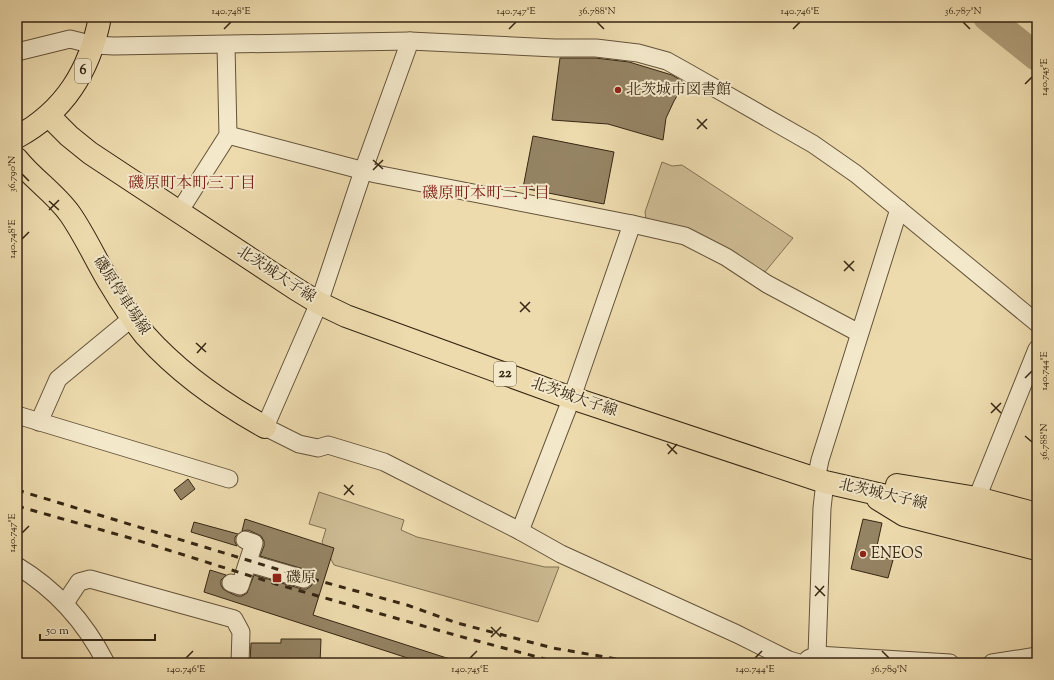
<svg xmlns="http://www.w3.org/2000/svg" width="1054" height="680" viewBox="0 0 1054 680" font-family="'Sorts Mill Goudy','Noto Serif JP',serif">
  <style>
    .green { fill: #cebc94; stroke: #827154 }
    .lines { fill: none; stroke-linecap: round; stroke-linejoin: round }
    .river { stroke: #af9d79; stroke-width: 28 }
    .building { fill: #958464; stroke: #362613 }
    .minor-casing { stroke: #64533a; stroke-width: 19 }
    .major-casing { stroke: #362613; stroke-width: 24 }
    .highway-casing { stroke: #362613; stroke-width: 24 }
    .minor { stroke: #f3e8ca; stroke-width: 17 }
    .major { stroke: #eddbae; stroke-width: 22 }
    .highway { stroke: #eddbae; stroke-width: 22 }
    .rail { stroke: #362613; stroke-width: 3; stroke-dasharray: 7 7; stroke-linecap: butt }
    .ticks { fill: none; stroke: #362613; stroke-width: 1.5 }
    .poi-dot { fill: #8f2418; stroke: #f3e8ca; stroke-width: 1.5 }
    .labels { text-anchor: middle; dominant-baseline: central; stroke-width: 4; stroke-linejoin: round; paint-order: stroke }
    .shield { fill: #f3e8ca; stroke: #6f604a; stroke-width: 1 }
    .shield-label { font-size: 14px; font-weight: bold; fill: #362613 }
    .poi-label { font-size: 15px; fill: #362613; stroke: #f3e8ca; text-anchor: start }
    .street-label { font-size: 15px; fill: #362613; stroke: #f3e8ca }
    .neighbourhood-label { font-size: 16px; fill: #7a1f14; stroke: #f3e8ca }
    .neatline { fill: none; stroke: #362613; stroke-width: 1.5 }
    .ticks-label { font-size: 10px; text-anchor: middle; fill: #362613 }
  </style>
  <rect width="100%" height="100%" fill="#eddbae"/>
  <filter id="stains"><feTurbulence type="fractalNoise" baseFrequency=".005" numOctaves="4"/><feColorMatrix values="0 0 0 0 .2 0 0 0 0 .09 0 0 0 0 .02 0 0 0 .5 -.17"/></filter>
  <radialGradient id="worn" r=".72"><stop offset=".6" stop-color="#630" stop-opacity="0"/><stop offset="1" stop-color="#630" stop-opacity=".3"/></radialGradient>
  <g class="green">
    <polygon points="662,162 672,166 682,165 793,238 765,272 731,252 646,219 645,212"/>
    <polygon points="319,492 404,520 401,530 417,537 545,567 559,567 538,622 334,565 322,542 326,529 309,524"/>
  </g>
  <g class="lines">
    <polyline class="river" points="987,17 1037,57"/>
  </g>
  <g class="building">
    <polygon points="560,58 595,58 629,62 672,75 685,83 674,101 666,118 663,140 608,124 552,120"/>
    <polygon points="533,136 614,152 604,204 523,188"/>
    <polygon points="188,479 195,489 181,500 174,490"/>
    <polygon points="245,519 334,548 313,615 453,660 453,663 423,663 204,592 210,570 226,575 221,580 221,585 223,589 228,592 237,596 242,596 247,593 254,575 302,589 307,589 311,586 313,582 314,576 311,572 307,570 260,556 264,546 264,541 261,536 257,534 248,530 242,531"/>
    <polygon points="863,519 882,523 875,555 893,560 888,578 851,569"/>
    <polygon points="194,522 238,534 235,537 235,542 237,546 191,532"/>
    <polygon points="281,639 321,639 320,663 250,663 251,643 281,643"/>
  </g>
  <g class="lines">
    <g class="minor-casing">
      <g id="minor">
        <polyline points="410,41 363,171 319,303 265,427 299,444 318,448 328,445 384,462 520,531 561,554 737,634 789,660 799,663"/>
        <polyline points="17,52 70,39 94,45 114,46 410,41 555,48 596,48 638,53 667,61 685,71 813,144 856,174 1037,323"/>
        <polyline points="228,135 376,174 632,224 685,236 726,257 767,284 859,333"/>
        <polyline points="179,212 228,135 226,45"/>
        <polyline points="17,415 229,479"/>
        <polyline points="39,422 58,379 132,318"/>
        <polyline points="816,479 820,460 899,209"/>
        <polyline points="977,498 1037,349"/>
        <polyline points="520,531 572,397 632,224"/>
        <polyline points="248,563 304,579"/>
        <path d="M17,566C57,590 85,622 106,663"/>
        <polyline points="231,583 240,586 254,543 245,540"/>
        <polyline points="65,603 79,582 90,579 234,619 241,632 240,663"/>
        <polyline points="817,655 822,508 825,482"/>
        <polyline points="808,659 817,655 950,663"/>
        <polyline points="992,663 1037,656"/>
      </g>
    </g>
    <g class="major-casing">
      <g id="major">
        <polyline points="49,116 69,136 90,153 296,289 319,303 346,316 557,393 825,482 1010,524 1037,531"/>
        <path d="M17,159C33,179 55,193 70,214C86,237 97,263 112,287C122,304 133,320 145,335C179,373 220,402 265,427"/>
        <polyline points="897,485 977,498 1037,514"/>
        <polyline points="878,499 904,515 1037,549"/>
      </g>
    </g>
    <g class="highway-casing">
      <path id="highway" d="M17,137C65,111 90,70 100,17"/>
    </g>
    <use href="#minor" class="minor"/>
    <use href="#major" class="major"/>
    <use href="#highway" class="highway"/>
    <g class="rail">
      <polyline points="17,490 280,570 407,605 457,623 553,648 640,663"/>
      <polyline points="17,506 130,538 276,584 455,635 560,663"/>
    </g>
  </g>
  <path class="ticks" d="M597,22L604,29M963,22L970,29M224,29L231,22M509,29L516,22M793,29L800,22M1025,84L1032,77M697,119L707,129M697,129L707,119M373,160L383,169M373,170L383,160M22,174L29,181M49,201L59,210M49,210L59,200M22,239L29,232M844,261L854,271M844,271L854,261M520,302L530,312M520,312L530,302M196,343L206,352M197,353L206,343M1025,378L1032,371M991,403L1001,413M991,413L1001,403M1025,436L1032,442M667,444L677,454M668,454L677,444M344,485L354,495M344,495L353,485M22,533L29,526M815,586L825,596M815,596L824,586M491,627L501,637M491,637L501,627M882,651L889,658M186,658L193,651M470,658L477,651M755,658L762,651"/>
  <g class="poi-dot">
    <circle cx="618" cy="90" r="4"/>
    <circle cx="863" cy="554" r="4"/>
    <rect x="272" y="573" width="10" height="10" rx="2"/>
  </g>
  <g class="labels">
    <g class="shield">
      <rect x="75" y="59" width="16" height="24" rx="3"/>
      <rect x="494" y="362" width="22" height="24" rx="3"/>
    </g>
    <g class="shield-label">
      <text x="83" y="71">6</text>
      <text x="505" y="374">22</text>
    </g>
    <g class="poi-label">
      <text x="626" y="90">北茨城市図書館</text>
      <text x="871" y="554">ENEOS</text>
      <text x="286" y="578">磯原</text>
    </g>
    <g class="street-label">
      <text transform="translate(276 275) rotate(33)">北茨城大子線</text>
      <text transform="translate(121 296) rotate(57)">磯原停車場線</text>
      <text transform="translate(574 398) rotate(19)">北茨城大子線</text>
      <text transform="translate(883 495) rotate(13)">北茨城大子線</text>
    </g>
    <g class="neighbourhood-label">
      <text x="192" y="184">磯原町本町三丁目</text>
      <text x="486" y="194">磯原町本町二丁目</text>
    </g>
  </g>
  <rect width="1054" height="680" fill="none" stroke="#eddbae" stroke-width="44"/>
  <path d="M40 634v6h115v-6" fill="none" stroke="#362613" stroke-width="2"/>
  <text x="46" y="634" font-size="12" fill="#362613" stroke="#f3e8ca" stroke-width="3" paint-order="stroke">50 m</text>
  <rect x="22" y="22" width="1010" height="636" class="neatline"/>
  <g class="ticks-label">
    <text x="231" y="14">140.748°E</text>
    <text x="516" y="14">140.747°E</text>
    <text x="597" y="14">36.788°N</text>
    <text x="800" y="14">140.746°E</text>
    <text x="963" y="14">36.787°N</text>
    <text transform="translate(1043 77) rotate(-90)" y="4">140.745°E</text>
    <text transform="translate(11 174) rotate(-90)" y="4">36.790°N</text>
    <text transform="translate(11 239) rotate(-90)" y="4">140.748°E</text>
    <text transform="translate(1043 371) rotate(-90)" y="4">140.744°E</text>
    <text transform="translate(1043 442) rotate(-90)" y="4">36.788°N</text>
    <text transform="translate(11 533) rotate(-90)" y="4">140.747°E</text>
    <text x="186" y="672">140.746°E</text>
    <text x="470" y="672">140.745°E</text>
    <text x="755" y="672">140.744°E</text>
    <text x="889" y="672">36.789°N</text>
  </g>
  <rect width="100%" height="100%" filter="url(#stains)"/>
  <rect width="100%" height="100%" fill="url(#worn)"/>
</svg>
